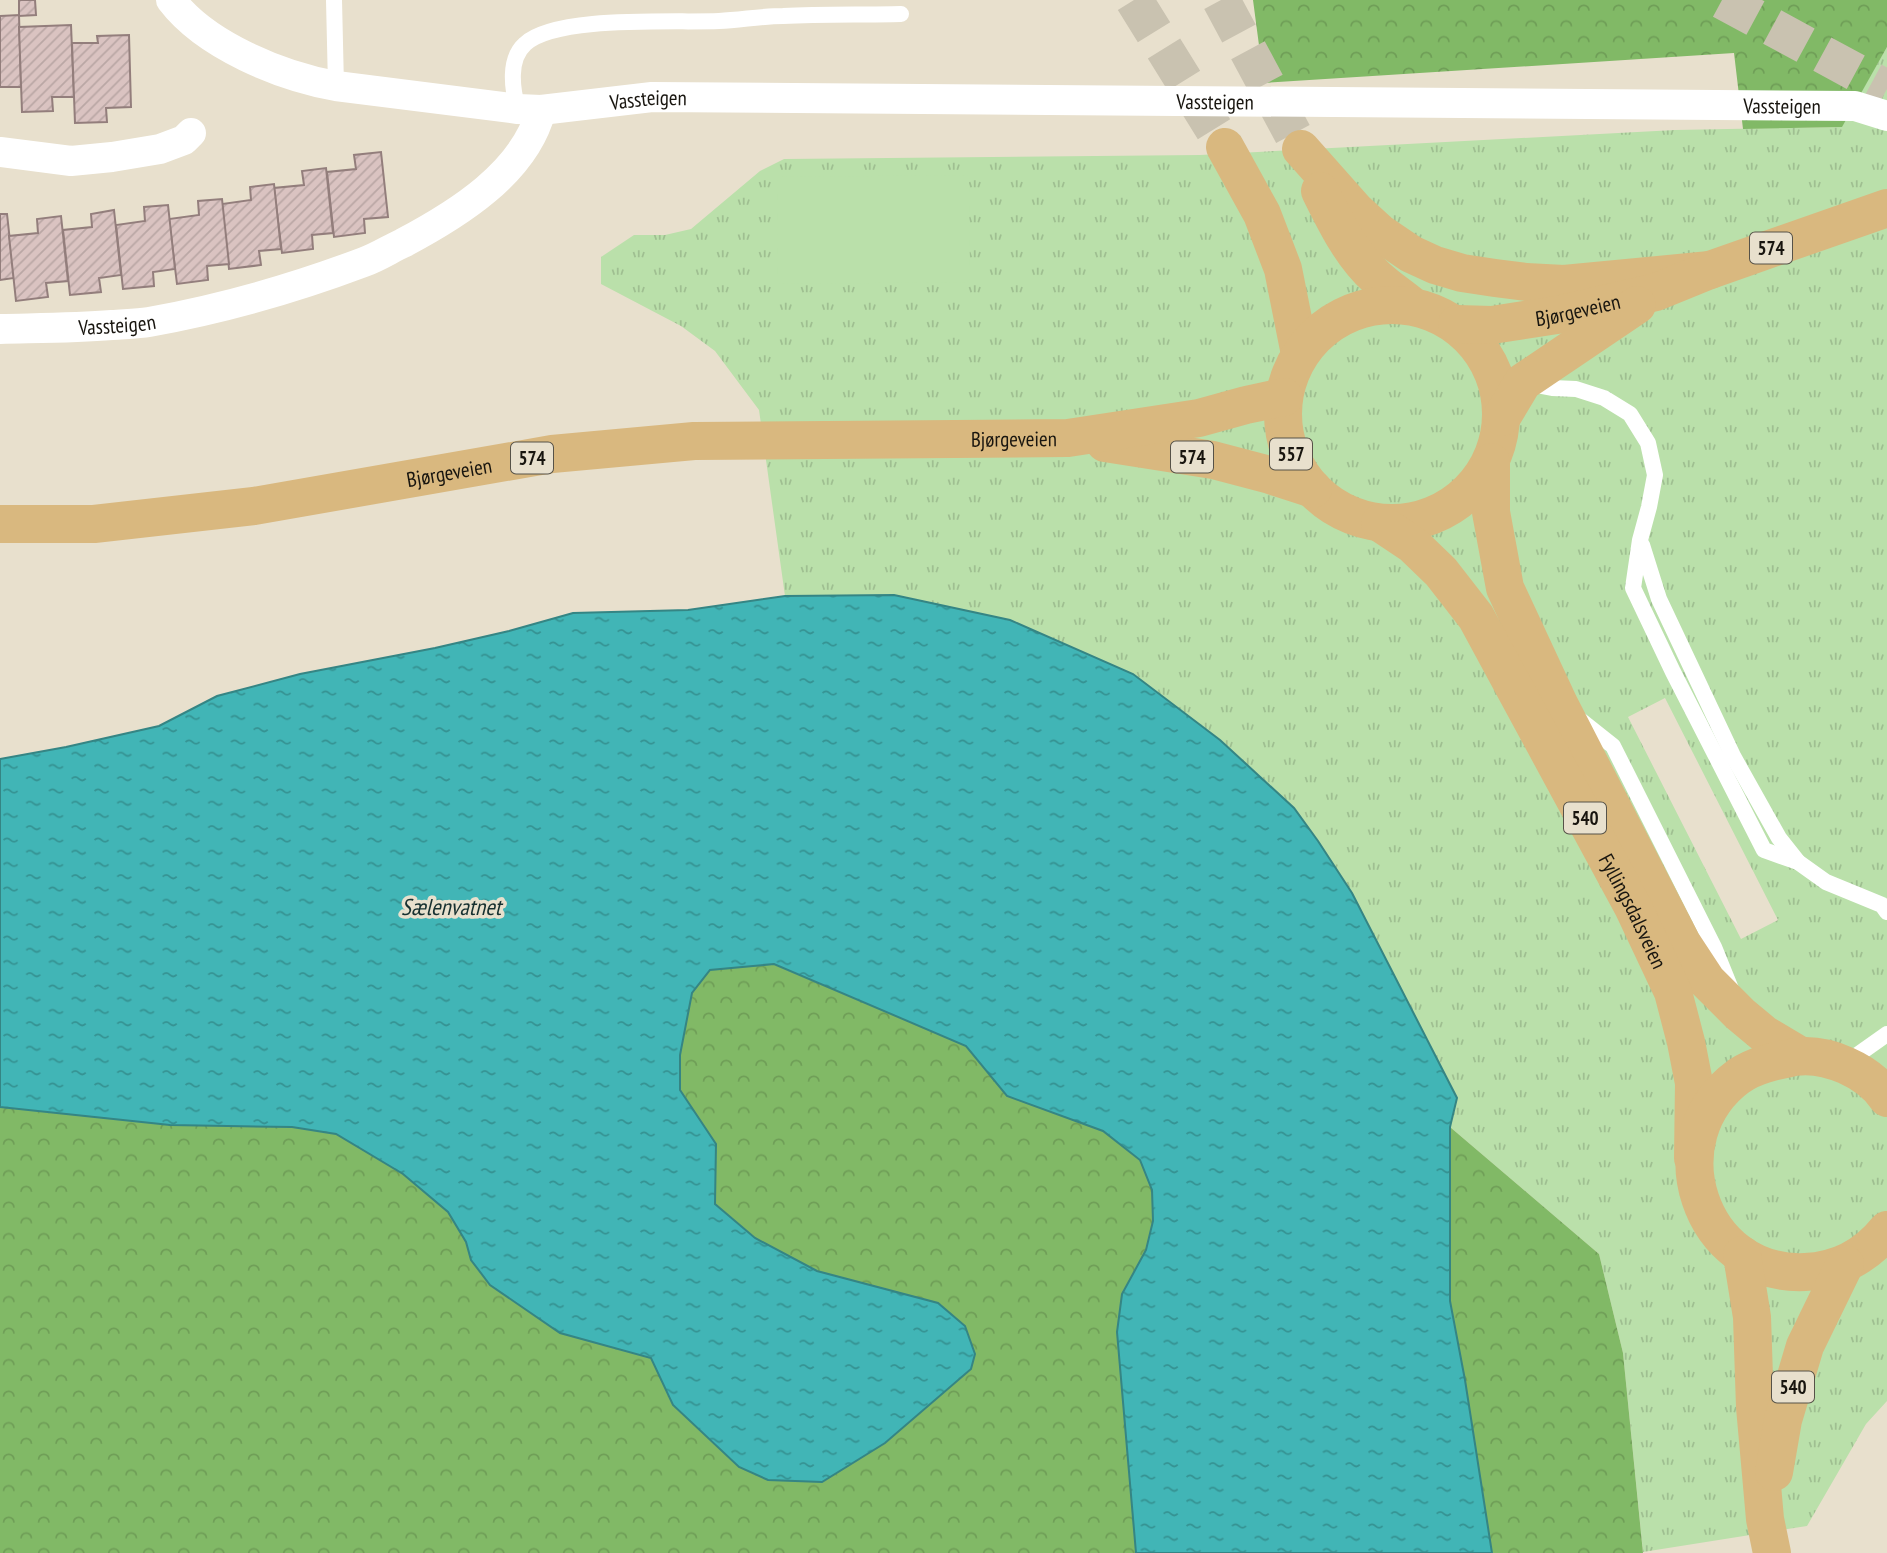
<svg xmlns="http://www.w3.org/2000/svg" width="1887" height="1553" viewBox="0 0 1887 1553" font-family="'PT Sans Narrow',sans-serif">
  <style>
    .grass { fill: url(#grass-tufts); fill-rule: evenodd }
    .forest { fill: url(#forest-crowns) }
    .garden { fill: #bae0aa }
    .water { fill: url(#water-ripples); stroke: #358584; stroke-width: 2 }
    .building { fill: url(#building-hatch); stroke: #937e7c; stroke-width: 2 }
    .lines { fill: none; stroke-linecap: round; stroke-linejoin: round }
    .primary-tunnel { stroke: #c9c2b0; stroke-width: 38; stroke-dasharray: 38 19; stroke-linecap: butt }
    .service { stroke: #fff; stroke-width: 16 }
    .minor { stroke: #fff; stroke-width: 30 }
    .primary { stroke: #d9b87f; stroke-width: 38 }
    .labels { text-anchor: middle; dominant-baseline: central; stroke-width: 7; stroke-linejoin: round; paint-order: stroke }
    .shield { fill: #e8e0cd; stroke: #565248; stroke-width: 2 }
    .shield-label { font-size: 19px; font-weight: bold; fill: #18150f }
    .street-label { font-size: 21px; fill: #18150f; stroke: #e8e0cd }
    .water-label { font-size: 23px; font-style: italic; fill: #163030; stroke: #e8e0cd }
  </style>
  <defs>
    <pattern id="grass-tufts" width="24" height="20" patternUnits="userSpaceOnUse" patternTransform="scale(1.75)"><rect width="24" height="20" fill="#bae0aa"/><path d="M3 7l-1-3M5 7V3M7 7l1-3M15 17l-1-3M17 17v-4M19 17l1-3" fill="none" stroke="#9fbf91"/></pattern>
    <pattern id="forest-crowns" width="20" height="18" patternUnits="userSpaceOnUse" patternTransform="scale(1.75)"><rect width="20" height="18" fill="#81b966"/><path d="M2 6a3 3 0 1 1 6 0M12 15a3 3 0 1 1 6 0" fill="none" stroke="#6f9e57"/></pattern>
    <pattern id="water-ripples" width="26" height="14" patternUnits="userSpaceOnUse" patternTransform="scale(1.75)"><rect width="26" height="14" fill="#41b5b6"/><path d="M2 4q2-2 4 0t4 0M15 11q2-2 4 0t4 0" fill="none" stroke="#359292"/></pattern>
    <pattern id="building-hatch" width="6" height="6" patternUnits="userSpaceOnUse" patternTransform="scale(1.75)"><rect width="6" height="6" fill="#dac3c1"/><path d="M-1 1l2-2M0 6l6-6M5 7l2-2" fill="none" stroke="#baa7a5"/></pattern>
  </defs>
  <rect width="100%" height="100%" fill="#e8e0cd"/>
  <path class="grass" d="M1887,47V1401L1866,1424L1807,1526L1643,1552L1623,1353L1599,1254L1450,1127L1457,1097L1352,893L1294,808L1220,740L1133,674L894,595L785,596L759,410L715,351L681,326L601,284V257L634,235H665L691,229L760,171L784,159L1200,155L1675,130L1841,127ZM1665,698L1778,920L1741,939L1628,717Z"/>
  <g class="forest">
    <polygon points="1253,0 1887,0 1887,47 1842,127 1743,129 1734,53 1264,83"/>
    <polygon points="773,964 966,1046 1007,1096 1103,1131 1140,1160 1152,1190 1153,1221 1146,1250 1122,1294 1117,1332 1136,1553 0,1553 0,1107 170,1125 292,1127 336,1134 403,1174 448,1212 466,1242 471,1260 490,1285 560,1333 651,1358 673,1405 822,1482 885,1443 971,1369 938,1303 817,1271 755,1238 715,1204 716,1144 680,1090 680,1055 692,993 710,970"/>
    <polygon points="1450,1127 1599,1254 1623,1353 1643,1553 1492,1553 1465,1380 1450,1301"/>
  </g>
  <polygon class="garden" points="969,175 970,282 778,284 777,177"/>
  <polygon class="water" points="894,595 1010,620 1133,674 1220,740 1294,808 1318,841 1352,893 1457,1098 1450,1127 1450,1301 1465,1380 1492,1553 1136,1553 1117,1332 1122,1294 1146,1250 1153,1221 1152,1190 1140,1160 1103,1131 1007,1096 966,1046 774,964 710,970 692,993 680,1055 680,1090 716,1144 715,1204 755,1238 817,1271 938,1303 965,1326 975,1354 971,1369 885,1443 822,1482 768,1480 739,1467 673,1405 651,1358 560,1333 490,1285 471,1260 466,1242 448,1212 403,1174 336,1134 292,1127 170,1125 0,1107 0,759 66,747 159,726 217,696 300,674 435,648 509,631 573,613 688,610 785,596"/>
  <g class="building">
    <polygon points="19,0 35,0 36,15 19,16"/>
    <polygon points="19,15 21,87 0,87 0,16"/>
    <polygon points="71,25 74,97 52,97 53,111 22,112 19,27"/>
    <polygon points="129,35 131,107 106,108 107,122 75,123 72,43 98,43 97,36"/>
    <polygon points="381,152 388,217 364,219 365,233 334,237 327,172 356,169 354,155"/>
    <polygon points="326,168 333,233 312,235 313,249 282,253 274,188 304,185 302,171"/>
    <polygon points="274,184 281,249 259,251 261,265 229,269 222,204 251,200 250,187"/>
    <polygon points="222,199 229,264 207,266 208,280 177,284 169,219 199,215 198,201"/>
    <polygon points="168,205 175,269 153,272 154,286 123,289 116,225 145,221 144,207"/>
    <polygon points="114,210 121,275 99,278 101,292 70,295 63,230 92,227 91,214"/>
    <polygon points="0,214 7,214 14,278 0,280"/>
    <polygon points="61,216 68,281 46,283 48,297 16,301 9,236 38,233 37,219"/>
  </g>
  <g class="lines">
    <g class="primary-tunnel">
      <polyline points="1134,0 1225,147"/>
      <polyline points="1221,0 1301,149"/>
      <polyline points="1722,0 1887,89"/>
    </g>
    <g class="service">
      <polyline points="334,0 336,86"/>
      <path d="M518,109C512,89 508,59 525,44C556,15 675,23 719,21C741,20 762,16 783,16C823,14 862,15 901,14"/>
      <polyline points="1531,384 1552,388 1576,389 1604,398 1630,414 1648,443 1655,475 1649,507 1640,540 1633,588 1673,672 1764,850 1798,862"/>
      <polyline points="1642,545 1659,599 1733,756 1779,838 1798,862 1826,882 1882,905 1887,912"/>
      <polyline points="1579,719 1613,746 1714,947 1731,989"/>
      <polyline points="1846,1063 1887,1034"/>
    </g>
    <g class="minor">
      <path id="s1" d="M171,0C206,46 281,76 336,86L518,109L541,110L652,97L1855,106L1887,116"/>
      <polyline points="0,152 71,161 112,157 160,149 184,140 191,133"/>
      <path id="s2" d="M0,329C37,328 74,328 112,325C124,324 137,324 149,322C222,309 295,288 364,262C378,257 390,249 403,243C456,215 525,173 541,110"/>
    </g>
    <g class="primary">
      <polyline points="1225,147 1262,214 1283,269 1300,354"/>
      <polyline points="1301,149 1356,211 1380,233 1411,254 1435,265 1462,273 1495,278 1526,282 1564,284 1710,270"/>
      <path d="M1320,191C1335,221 1351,255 1377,278C1388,288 1400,296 1411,305"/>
      <circle cx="1392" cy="414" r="109"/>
      <path id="s3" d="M1457,324L1492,325L1557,315L1656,292L1710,270L1887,208"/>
      <polyline points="1502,417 1523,382 1637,305"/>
      <polyline points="1105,443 1213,460 1270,475 1313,489"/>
      <polyline points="1491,462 1491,512 1505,588 1559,704 1682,943 1707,981 1740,1014 1764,1034 1801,1056"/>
      <path id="s4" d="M1380,523L1413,545L1441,572L1476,617L1633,907L1673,992L1686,1042L1694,1083L1693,1158"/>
      <path id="s5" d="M0,524H94L254,506L552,454L694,441L1068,438L1199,418L1246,405L1284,397"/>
      <path d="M1887,1098C1869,1071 1827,1052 1794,1057C1775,1061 1755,1065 1739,1076C1654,1138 1699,1277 1805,1272C1838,1271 1866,1256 1887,1230"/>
      <polyline points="1742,1255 1752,1317 1755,1407 1765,1519 1772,1553"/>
      <polyline points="1774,1472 1783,1420 1805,1346 1845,1264"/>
    </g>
  </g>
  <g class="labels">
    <g class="shield">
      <rect x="1750" y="232.5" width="42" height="31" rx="5"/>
      <rect x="1270" y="438.5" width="42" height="31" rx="5"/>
      <rect x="1171" y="441.5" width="42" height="31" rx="5"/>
      <rect x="511" y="442.5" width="42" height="31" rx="5"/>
      <rect x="1564" y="802.5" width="42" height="31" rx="5"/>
      <rect x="1772" y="1371.5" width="42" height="31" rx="5"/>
    </g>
    <g class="shield-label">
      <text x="1771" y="248">574</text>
      <text x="1291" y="454">557</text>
      <text x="1192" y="457">574</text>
      <text x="532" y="458">574</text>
      <text x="1585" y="818">540</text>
      <text x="1793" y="1387">540</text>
    </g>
    <g class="street-label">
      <text stroke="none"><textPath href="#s1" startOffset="504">Vassteigen</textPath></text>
      <text stroke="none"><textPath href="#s1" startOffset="1071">Vassteigen</textPath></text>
      <text stroke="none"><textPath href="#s1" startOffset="1638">Vassteigen</textPath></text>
      <text stroke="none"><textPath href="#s3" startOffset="122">Bjørgeveien</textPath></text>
      <text stroke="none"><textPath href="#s2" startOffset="117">Vassteigen</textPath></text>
      <text stroke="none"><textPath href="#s5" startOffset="1020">Bjørgeveien</textPath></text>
      <text stroke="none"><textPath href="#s5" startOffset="453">Bjørgeveien</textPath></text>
      <text stroke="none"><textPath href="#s4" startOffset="469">Fyllingsdalsveien</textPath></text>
    </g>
    <g class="water-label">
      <text x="451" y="906">Sælenvatnet</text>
    </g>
  </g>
</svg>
